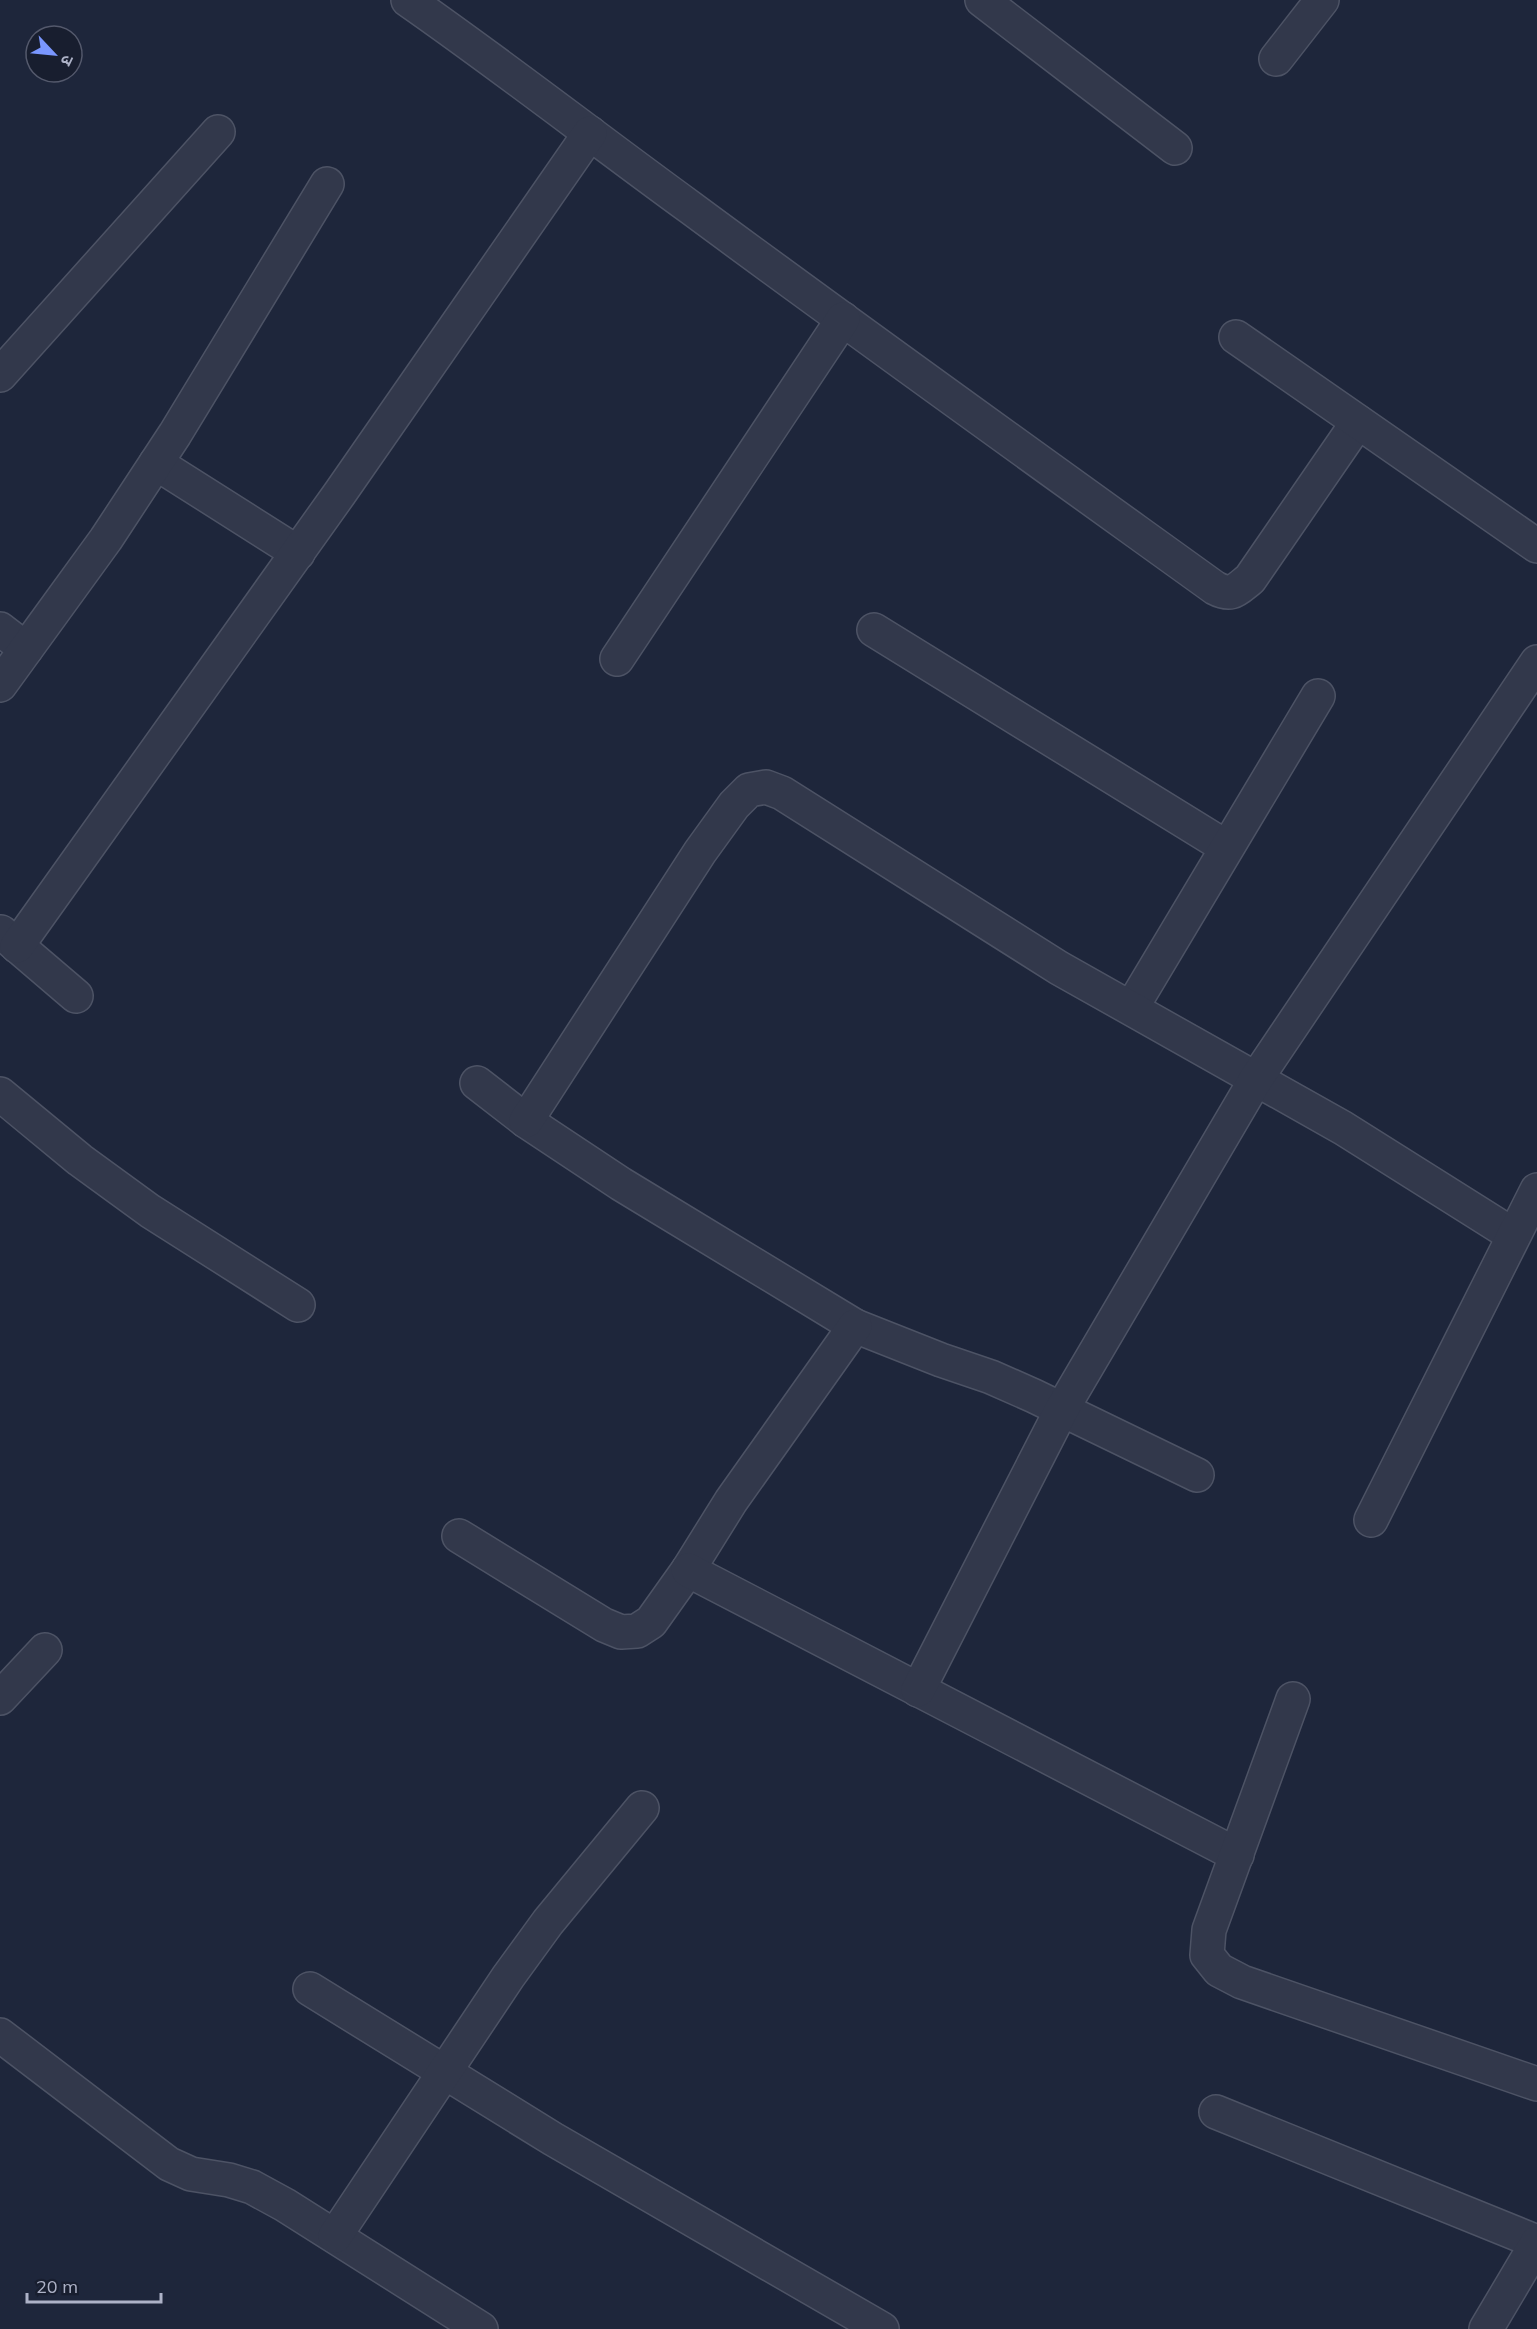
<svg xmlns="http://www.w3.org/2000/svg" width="1537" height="2329" viewBox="0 0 1537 2329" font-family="Mulish,'Noto Sans Devanagari',sans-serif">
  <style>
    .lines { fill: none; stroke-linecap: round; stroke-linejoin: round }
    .minor-casing { stroke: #4d5365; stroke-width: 36 }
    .minor { stroke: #32384b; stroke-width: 33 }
  </style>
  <rect width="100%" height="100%" fill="#1e263b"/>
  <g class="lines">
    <g class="minor-casing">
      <g id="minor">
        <path d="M408,0C504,67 596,139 691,208C864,336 1040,462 1215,588C1232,597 1236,590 1250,579L1358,422"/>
        <polyline points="982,0 1175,148"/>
        <polyline points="1276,59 1322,0"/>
        <polyline points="1236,337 1537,546"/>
        <polyline points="0,375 218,132"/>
        <polyline points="156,463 298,553"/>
        <polyline points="0,629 26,649"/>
        <polyline points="874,630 1226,847"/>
        <polyline points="617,659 843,319"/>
        <polyline points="0,685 106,539 175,434 327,184"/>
        <polyline points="1,932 76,996"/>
        <polyline points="17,946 340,493 590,133"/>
        <polyline points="1132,1007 1318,696"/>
        <polyline points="477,1083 526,1121 621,1184 855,1326 941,1360 991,1377 1034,1396 1197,1475"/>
        <polyline points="0,1094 80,1160 150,1211 298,1305"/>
        <polyline points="526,1121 700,852 734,805 749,790 766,787 782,793 1059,968 1343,1128 1513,1235"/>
        <polyline points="1371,1520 1537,1190"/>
        <polyline points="459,1536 604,1625 621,1632 637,1631 651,1622 688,1570 731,1501 855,1326"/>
        <polyline points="688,1570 1237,1855"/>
        <polyline points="918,1690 1062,1409 1256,1079 1537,662"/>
        <polyline points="0,1698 45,1650"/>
        <polyline points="1293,1699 1209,1930 1207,1955 1219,1970 1242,1982 1537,2084"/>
        <polyline points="310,1989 553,2139 882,2329"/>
        <polyline points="0,2035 169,2164 191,2174 229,2180 252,2187 285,2205 481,2329"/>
        <polyline points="1216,2112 1537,2242"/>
        <polyline points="335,2236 508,1977 548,1922 642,1808"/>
        <polyline points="1486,2329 1537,2243"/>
      </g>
    </g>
    <use href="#minor" class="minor"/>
  </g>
  <g transform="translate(54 54) rotate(116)"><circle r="28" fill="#181e2f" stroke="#54596c" stroke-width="1.5"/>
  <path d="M0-4.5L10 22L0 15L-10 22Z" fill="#7a97ff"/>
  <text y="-9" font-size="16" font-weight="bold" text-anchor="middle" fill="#adb2c7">उ</text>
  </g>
  <path d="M27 2293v9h134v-9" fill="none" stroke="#adb2c7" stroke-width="3"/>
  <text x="36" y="2293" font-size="18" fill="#adb2c7" stroke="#181e2f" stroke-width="4.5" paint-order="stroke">20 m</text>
</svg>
